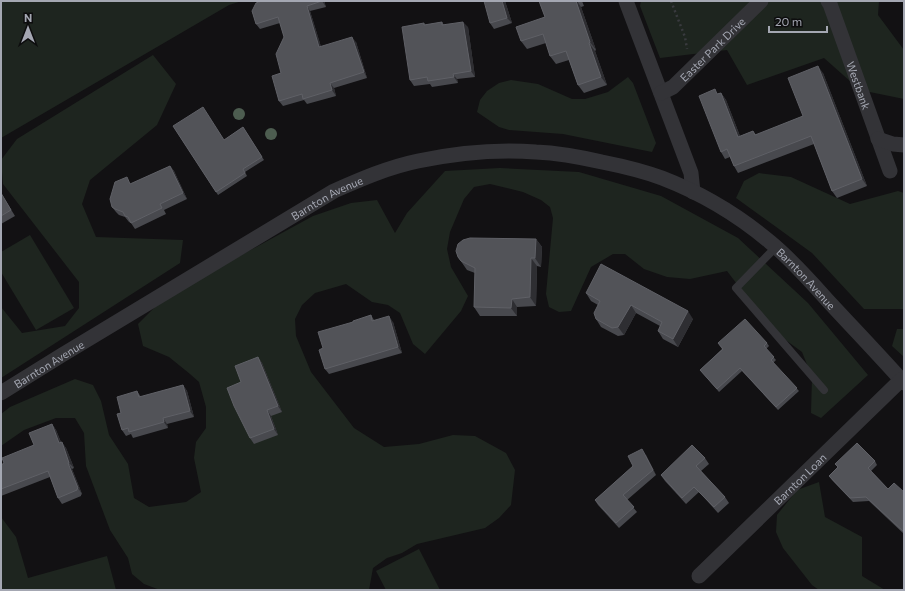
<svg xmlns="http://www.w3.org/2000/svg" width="905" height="591" viewBox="0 0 905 591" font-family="Commissioner,sans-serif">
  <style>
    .green { fill: #1e251f }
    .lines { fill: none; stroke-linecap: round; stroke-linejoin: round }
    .path { stroke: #393a3e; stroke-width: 2.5; stroke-dasharray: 2 3; stroke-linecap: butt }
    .service { stroke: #333337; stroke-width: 8 }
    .minor { stroke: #333337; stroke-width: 15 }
    .tree { fill: #4d5d50 }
    .wall { fill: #48494e }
    .shaded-wall { fill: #2e2e32 }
    .building { fill: #525358; stroke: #5f6066 }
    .labels { text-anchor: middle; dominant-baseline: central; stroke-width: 4; stroke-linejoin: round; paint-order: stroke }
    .street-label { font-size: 11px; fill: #a4a7b2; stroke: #0d0d0e }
  </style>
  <rect width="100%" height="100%" fill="#121113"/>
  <g class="green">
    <polygon points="1,1 242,1 229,5 1,138"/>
    <polygon points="641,1 879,1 878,15 904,50 904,99 860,90 824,58 747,85 727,50 660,58 640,6"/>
    <polygon points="153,55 176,84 157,125 90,180 82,204 96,237 183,240 180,263 1,378 1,307 22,333 65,326 79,308 79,282 3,184 1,160 17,139"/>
    <polygon points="628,77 633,83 656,143 652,152 563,134 509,130 499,127 477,112 480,100 487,91 499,83 511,80 538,84 572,99 585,99 608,92"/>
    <polygon points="500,168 579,172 661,196 738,238 808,303 868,375 821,418 811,413 812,377 802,352 772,330 727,271 690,279 667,277 644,269 625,254 613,254 591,267 571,311 559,312 549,307 546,294 553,218 550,207 541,200 523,192 490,184 474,187 464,199 450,232 447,249 451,267 468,296 461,311 425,354 413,344 400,313 388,305 372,302 346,284 315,293 302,305 295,319 296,336 311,372 354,428 384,447 419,444 453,435 475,436 506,453 515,470 511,505 499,518 485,528 417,544 402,553 387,558 373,568 369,590 160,590 144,584 132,574 128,558 110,530 86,466 84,433 75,418 56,418 24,430 1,446 1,414 10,407 75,379 93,385 101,401 109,435 128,464 134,498 149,507 186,502 201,492 194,458 196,442 206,428 206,407 199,382 190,374 169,357 143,346 138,324 157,305 212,271 313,216 351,203 377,200 395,233 407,213 445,171"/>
    <polygon points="759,173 791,177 850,204 898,191 904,193 904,309 864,309 812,253 736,198 744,181"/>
    <polygon points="30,235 74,308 36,330 1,272 1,252"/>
    <polygon points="897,329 904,329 904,357 892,346"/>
    <polygon points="819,482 825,517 862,537 862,576 885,590 819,590 812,585 783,548 776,532 777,515 797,490"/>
    <polygon points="1,517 16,537 28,578 107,556 116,590 1,590"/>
    <polygon points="419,549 440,590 386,590 376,571"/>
  </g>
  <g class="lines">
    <polyline class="path" points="671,1 685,37 687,49"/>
    <polyline class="service" points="776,247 736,288 824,390"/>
    <g class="minor">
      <polyline points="626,1 691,173 693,192"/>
      <path id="s1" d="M828,1L830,4L890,171"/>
      <path id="s2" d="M661,93L673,87L761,1"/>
      <polyline points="878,139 893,144 904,145"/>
      <path id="s3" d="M1,393L62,355L334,191C361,179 389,167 418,161C456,153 497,149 536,152C558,153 580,157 602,162C622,166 643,171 662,178C701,193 738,215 770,242C792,260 811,282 830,303C855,330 880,356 904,383"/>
      <path id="s4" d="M699,576L901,380"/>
    </g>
  </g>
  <g class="tree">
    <circle cx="239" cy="114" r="6"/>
    <circle cx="271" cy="134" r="6"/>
  </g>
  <g class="wall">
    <polygon points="324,1 326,7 310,11 321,47 356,42 367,78 334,88 336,96 307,104 304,100 283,106 279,101 284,37 280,23 260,29 256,24 252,11"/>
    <polygon points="505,1 512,23 494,29 490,23"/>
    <polygon points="539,1 582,1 584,6 581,7 596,50 595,51 607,85 584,93 578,85 569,60 556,64 550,56 546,43 527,49 521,41 545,17"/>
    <polygon points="442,22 444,25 468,27 475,77 457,79 458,83 432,87 430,84 414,86 410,80 424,23 425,25"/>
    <polygon points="823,73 867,186 837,198 832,191 814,144 738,173 734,166 730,157 725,159 721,152 718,94 721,93 726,100 740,136 753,131 756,135 803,116"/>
    <polygon points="173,126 224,140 243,127 264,160 245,172 247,176 218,195"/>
    <polygon points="170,166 174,171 187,199 164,210 166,214 135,229 131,223 129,222 125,217 119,215 116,212 112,207 131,184"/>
    <polygon points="1,193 15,216 1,224"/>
    <polygon points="536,239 542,247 541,267 537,266 536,306 517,307 517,316 480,316 474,307 475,273 467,270 458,257"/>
    <polygon points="586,293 693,319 678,347 663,339 658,331 660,326 636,313 624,335 618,336 601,327 596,319 598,305 591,301"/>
    <polygon points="371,315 374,320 393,322 402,353 329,374 325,369 323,348 353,322"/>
    <polygon points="718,343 767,343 769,346 766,349 776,360 773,363 799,391 778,410 742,371 719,392 700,370 722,349"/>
    <polygon points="258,357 262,363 282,412 271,416 278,435 254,444 250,438 241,382"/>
    <polygon points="183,385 187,391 194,417 167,424 168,428 133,438 131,434 126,436 122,430 121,413 137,391 141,397"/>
    <polygon points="52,424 56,430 61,442 66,448 74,468 72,469 82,494 81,495 81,496 62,504 58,498 50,477 1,496 1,465 34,445"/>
    <polygon points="646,455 656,475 627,500 637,512 619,528 598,505 595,500"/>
    <polygon points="705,458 709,464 701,471 725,497 729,503 718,513 699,492 686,504 665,481 661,475"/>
    <polygon points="875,461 877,465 871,471 888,489 904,492 904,534 869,501 853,502 832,480 829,476 838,467 835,464"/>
  </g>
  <g class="shaded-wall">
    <polygon points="322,1 324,1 326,7"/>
    <polygon points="502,1 505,1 512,23 507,18"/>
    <polygon points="576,1 577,1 581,7 596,50 590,42"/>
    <polygon points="307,6 310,11 323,53 319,47"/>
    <polygon points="463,22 468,27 475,77 471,71"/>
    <polygon points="352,37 356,42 367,78 364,72"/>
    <polygon points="589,43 595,51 607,85 601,77"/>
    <polygon points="818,66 823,73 867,186 862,179"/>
    <polygon points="453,74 457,79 458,83 454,77"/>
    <polygon points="330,83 334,88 336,96 332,90"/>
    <polygon points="721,93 726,100 743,144 738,137"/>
    <polygon points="170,166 174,171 187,199 183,193"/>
    <polygon points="536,239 542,247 541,267 535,258"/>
    <polygon points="531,258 537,266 536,306 530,297"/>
    <polygon points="512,299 517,307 517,316 511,308"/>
    <polygon points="631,305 636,313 624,335 618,327"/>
    <polygon points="688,311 693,319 678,347 673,339"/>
    <polygon points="389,316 393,322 402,353 398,347"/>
    <polygon points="258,357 262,363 282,412 278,406"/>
    <polygon points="183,385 187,391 194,417 190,411"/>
    <polygon points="267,410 271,416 278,435 274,429"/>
    <polygon points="163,418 167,424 168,428 164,422"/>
    <polygon points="52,424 56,430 63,448 59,443"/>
    <polygon points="62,442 66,448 74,468 69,463"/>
    <polygon points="642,449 646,455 656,475 653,470"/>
    <polygon points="68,463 72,469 82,494 78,488"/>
  </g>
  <g class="building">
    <polygon points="262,1 322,1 307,6 319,47 352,37 364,72 330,83 332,90 303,99 302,94 279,101 272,76 281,73 276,54 284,37 278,17 256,24 252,11 256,3"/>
    <polygon points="484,1 502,1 507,18 490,23"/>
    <polygon points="539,1 576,1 590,42 589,43 601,77 578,85 566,51 550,56 543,34 521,41 516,27 545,17"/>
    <polygon points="442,22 442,25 463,22 471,71 453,74 454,77 428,81 427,77 410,80 402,27 424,23 424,25"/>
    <polygon points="818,66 862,179 832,191 811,136 734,166 727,149 721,152 699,96 715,89 717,94 721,93 738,137 753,131 755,135 803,116 788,78"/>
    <polygon points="203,107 224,140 243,127 262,157 243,169 245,173 216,192 173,126"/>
    <polygon points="170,166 183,193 160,204 162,208 131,223 128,217 125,216 123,212 115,209 112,207 110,199 115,182 127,177 130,184"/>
    <polygon points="1,193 11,210 1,216"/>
    <polygon points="470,238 536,239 535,258 531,258 530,297 512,299 511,308 474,307 475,268 461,261 458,257 456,251 458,244 463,240"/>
    <polygon points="601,264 688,311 673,339 658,331 662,322 631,305 618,327 612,328 596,319 594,313 600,301 586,293"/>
    <polygon points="371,315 372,321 389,316 398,347 325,369 319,350 323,348 318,332 353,322 353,321"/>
    <polygon points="745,319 767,343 764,346 774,357 771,360 797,388 776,407 740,368 717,389 700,370 723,349 718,343"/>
    <polygon points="258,357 278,406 267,410 274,429 250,438 234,406 227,388 241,382 235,366"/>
    <polygon points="183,385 190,411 163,418 164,422 129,432 128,428 122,430 117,414 121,413 117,397 137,391 139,397"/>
    <polygon points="52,424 59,443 62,442 69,463 68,463 78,488 77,489 77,490 58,498 48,471 1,489 1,465 4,463 2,458 34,445 29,433"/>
    <polygon points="857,443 875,461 868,468 888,489 894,483 904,492 904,532 866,497 850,498 829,476 838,467 835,464"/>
    <polygon points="692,445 705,458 696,466 725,497 714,507 694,487 682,498 661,475"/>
    <polygon points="642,449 653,470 623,495 634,507 616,523 595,500 633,466 628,456"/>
  </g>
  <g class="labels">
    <g class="street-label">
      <text stroke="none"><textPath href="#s2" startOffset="68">Easter Park Drive</textPath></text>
      <text stroke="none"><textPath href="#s1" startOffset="90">Westbank</textPath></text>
      <text stroke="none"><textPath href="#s3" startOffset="380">Barnton Avenue</textPath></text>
      <text stroke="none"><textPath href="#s3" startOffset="904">Barnton Avenue</textPath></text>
      <text stroke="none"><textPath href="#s3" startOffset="56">Barnton Avenue</textPath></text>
      <text stroke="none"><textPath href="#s4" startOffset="140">Barnton Loan</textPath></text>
    </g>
  </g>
  <rect width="905" height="591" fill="none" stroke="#a4a7b2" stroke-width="4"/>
  <g transform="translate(28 28)" stroke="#0d0d0e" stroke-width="3" paint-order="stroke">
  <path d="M0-3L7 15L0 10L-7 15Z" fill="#a4a7b2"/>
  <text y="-6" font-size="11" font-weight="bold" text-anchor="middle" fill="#a4a7b2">N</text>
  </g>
  <path d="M769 26v6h58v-6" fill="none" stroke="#a4a7b2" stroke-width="2"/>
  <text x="775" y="26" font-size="12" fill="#a4a7b2" stroke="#0d0d0e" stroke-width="3" paint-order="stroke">20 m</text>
</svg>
